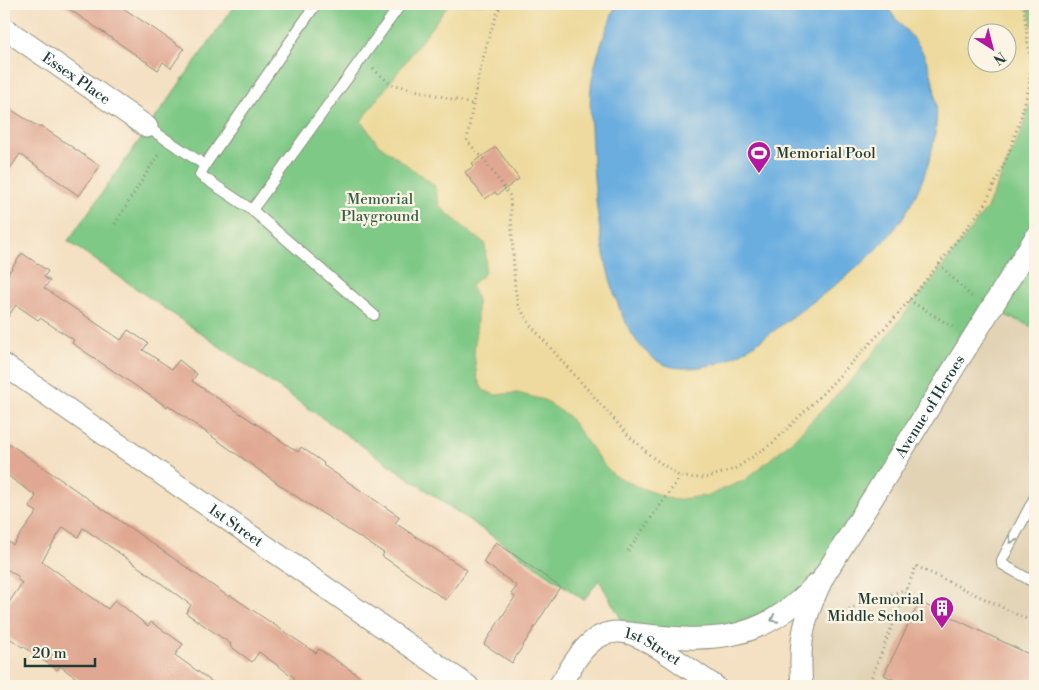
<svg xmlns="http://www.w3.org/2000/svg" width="1039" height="690" viewBox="0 0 1039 690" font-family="'Libre Bodoni',serif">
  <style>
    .built { fill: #e2d3b5 }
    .green { fill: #7fc986; stroke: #4f835d; fill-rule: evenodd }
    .sand { fill: #eeda9e; stroke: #868c69; fill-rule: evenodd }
    .water { fill: #6baee0; stroke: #45768a }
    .building { fill: #e0a892 }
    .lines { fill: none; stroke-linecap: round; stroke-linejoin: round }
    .service-casing { stroke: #8a8e7c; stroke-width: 12 }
    .minor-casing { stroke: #8a8e7c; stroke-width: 23 }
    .path { stroke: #8a8e7c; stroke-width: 3; stroke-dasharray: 1 4; stroke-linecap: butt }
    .service { stroke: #fff; stroke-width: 10 }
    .minor { stroke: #fff; stroke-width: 21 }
    .oneway { stroke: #8f9e9a }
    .labels { text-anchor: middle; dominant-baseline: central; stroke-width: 4.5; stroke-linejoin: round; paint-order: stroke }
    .street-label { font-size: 15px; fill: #1f3d34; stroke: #fcf5e5 }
    .poi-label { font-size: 15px; fill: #1f3d34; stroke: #fcf5e5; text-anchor: start }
    .park-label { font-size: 15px; fill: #376048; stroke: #fcf5e5 }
  </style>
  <rect width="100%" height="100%" fill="#fcf5e5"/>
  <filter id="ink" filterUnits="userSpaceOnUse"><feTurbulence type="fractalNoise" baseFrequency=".02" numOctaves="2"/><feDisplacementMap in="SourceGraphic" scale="10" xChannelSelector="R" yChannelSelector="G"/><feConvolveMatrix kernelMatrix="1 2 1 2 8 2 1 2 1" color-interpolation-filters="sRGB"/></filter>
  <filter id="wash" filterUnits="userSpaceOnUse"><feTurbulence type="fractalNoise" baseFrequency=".0096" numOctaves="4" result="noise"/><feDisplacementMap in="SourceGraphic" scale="20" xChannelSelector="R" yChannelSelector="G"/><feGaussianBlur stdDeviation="1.12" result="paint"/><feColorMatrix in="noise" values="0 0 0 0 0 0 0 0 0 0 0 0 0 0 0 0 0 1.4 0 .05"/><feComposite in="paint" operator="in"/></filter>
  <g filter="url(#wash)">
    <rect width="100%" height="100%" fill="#f4e0c3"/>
    <polygon class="built" points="991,308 1035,328 1035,686 802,686 802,634"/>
    <path class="green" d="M236,4H1035V328L991,309L824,576L757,629L629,633L599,580L584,600L68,241ZM976,32H1006V62H976Z"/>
    <path class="sand" d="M449,4H1028L1035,39V88L1022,130L987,208L946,262L855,376L792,441L745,480L710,495L674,500L638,487L614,475L603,464L568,416L544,400L517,393L495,395L483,390L477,378L474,353L477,320V300L471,285L484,274L486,262L485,243L473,235L440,207L434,185L378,144L361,121ZM976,32H1006V62H976Z"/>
    <path class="water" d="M616,4H887C891,17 908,31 917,43C927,57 933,77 935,94C942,135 924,187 901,220C874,260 830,289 792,317C771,333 751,349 727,360C713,366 684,371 669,366C647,360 632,337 623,317C601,265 595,203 592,147C591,122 588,98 593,74C598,50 608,26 616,4Z"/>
    <g id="blocks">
      <g class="building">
        <polygon points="62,4 117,4 184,49 171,68 163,62 158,70"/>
        <polygon points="4,105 40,128 41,126 100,166 79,196 20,154 4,178"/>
        <polygon points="496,147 519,179 497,195 495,192 485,199 465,172 474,166 472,163"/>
        <polygon points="22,253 48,271 44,277 50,281 44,288 121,340 128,330 148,343 143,350 172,369 179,360 197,374 192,381 298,452 301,447 324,463 323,465 400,517 395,523 467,570 446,600 382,556 384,553 294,495 168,405 167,407 72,343 74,340 40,318 38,320 16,305 4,323 4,280"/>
        <polygon points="4,440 229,597 230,595 316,653 319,649 374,686 290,686 295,678 259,652 252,662 230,646 231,644 186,613 191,605 115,550 83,528 78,537 63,527 42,561 108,609 115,600 148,626 151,622 183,644 175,655 218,686 87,686 60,666 57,670 23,646 22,647 4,634 4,610 22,583 17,579 19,577 4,567 4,538 13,545 37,512 29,507 36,496 4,473"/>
        <polygon points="496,542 560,587 512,663 484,644 515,597 511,594 517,586 483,562"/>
        <polygon points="919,602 1035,657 1035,686 907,686 884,675"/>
      </g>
    </g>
  </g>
  <g filter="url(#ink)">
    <use href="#blocks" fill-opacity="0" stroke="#8a8e7c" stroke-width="1"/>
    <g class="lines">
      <g class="service-casing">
        <g id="service">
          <polyline points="316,4 205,165 200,175 252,210 401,4"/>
          <polyline points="147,127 205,165"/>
          <polyline points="252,210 374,315"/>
          <polyline points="1035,497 1002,560 1002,564 1035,583"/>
        </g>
      </g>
      <g class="minor-casing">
        <g id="minor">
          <path id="s1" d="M4,28L147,127"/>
          <path id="s2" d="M4,365L468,686"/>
          <path d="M629,633C706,642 758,646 815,585"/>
          <path id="s3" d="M559,686C568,673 576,656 588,645C617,617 647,640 674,658C687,667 701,677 715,686"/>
          <path id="s4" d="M802,686C798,640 804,617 824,576L1035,238"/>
        </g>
      </g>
      <g class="path">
        <path d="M501,4C483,48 474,94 467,141L482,157L510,196L515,288L518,305L531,326L628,435L651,456L680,477L705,478L735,469L774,442L821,395L898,314L939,264L985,204L1006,160L1019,124L1029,87L1031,66L1023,4"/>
        <polyline points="1026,24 1035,22"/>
        <polyline points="373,69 391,84 472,104"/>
        <polyline points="115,224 159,153"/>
        <polyline points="939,264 973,298"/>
        <polyline points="909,300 954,328"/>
        <polyline points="628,551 680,477"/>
        <polyline points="830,616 906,589"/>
        <polyline points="868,686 916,566 1035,623"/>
      </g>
      <use href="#service" class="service"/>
      <use href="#minor" class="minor"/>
    </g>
    <defs><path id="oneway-chevron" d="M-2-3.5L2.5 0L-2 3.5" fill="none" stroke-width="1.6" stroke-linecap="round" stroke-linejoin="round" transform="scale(1.25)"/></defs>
    <g class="oneway">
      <use href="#oneway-chevron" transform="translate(1012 540) rotate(118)"/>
      <use href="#oneway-chevron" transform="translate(774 619) rotate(152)"/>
    </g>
  </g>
  <defs>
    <g id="stadium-pin" transform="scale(1.25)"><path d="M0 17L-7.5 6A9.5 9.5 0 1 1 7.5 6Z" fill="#b5179e" stroke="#fcf5e5"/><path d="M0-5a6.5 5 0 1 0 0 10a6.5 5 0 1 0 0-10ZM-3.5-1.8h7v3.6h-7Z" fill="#fff"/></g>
    <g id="building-pin" transform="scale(1.25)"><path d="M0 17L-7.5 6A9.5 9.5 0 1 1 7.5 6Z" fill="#b5179e" stroke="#fcf5e5"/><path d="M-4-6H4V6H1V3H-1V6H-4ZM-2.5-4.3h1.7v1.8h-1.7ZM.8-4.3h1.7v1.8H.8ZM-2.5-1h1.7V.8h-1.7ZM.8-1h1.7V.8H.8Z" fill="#fff"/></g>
  </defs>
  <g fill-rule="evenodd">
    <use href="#stadium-pin" x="759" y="153"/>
    <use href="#building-pin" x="942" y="608"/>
  </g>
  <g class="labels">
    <g class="street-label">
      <text stroke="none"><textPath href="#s1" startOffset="88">Essex Place</textPath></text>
      <text stroke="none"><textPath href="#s4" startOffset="314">Avenue of Heroes</textPath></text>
      <text stroke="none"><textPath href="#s2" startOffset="282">1st Street</textPath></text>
      <text stroke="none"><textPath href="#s3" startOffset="122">1st Street</textPath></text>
    </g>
    <g class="poi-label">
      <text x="776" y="153">Memorial Pool</text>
      <text x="924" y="599" text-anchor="end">Memorial<tspan x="924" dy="17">Middle School</tspan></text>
    </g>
    <g class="park-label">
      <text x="380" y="199">Memorial<tspan x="380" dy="17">Playground</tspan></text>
    </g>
  </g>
  <rect width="1039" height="690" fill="none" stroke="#fcf5e5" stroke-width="20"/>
  <g transform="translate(992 48) rotate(144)"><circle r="24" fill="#fcf5e5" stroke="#a4ab9e"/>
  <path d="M0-4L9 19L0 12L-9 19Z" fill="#b5179e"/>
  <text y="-8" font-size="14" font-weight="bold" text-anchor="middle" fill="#1f3d34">N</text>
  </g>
  <path d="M25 658v8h70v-8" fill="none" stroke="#1f3d34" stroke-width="2.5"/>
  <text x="32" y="658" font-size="15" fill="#1f3d34" stroke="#fcf5e5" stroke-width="4" paint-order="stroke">20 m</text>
</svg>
